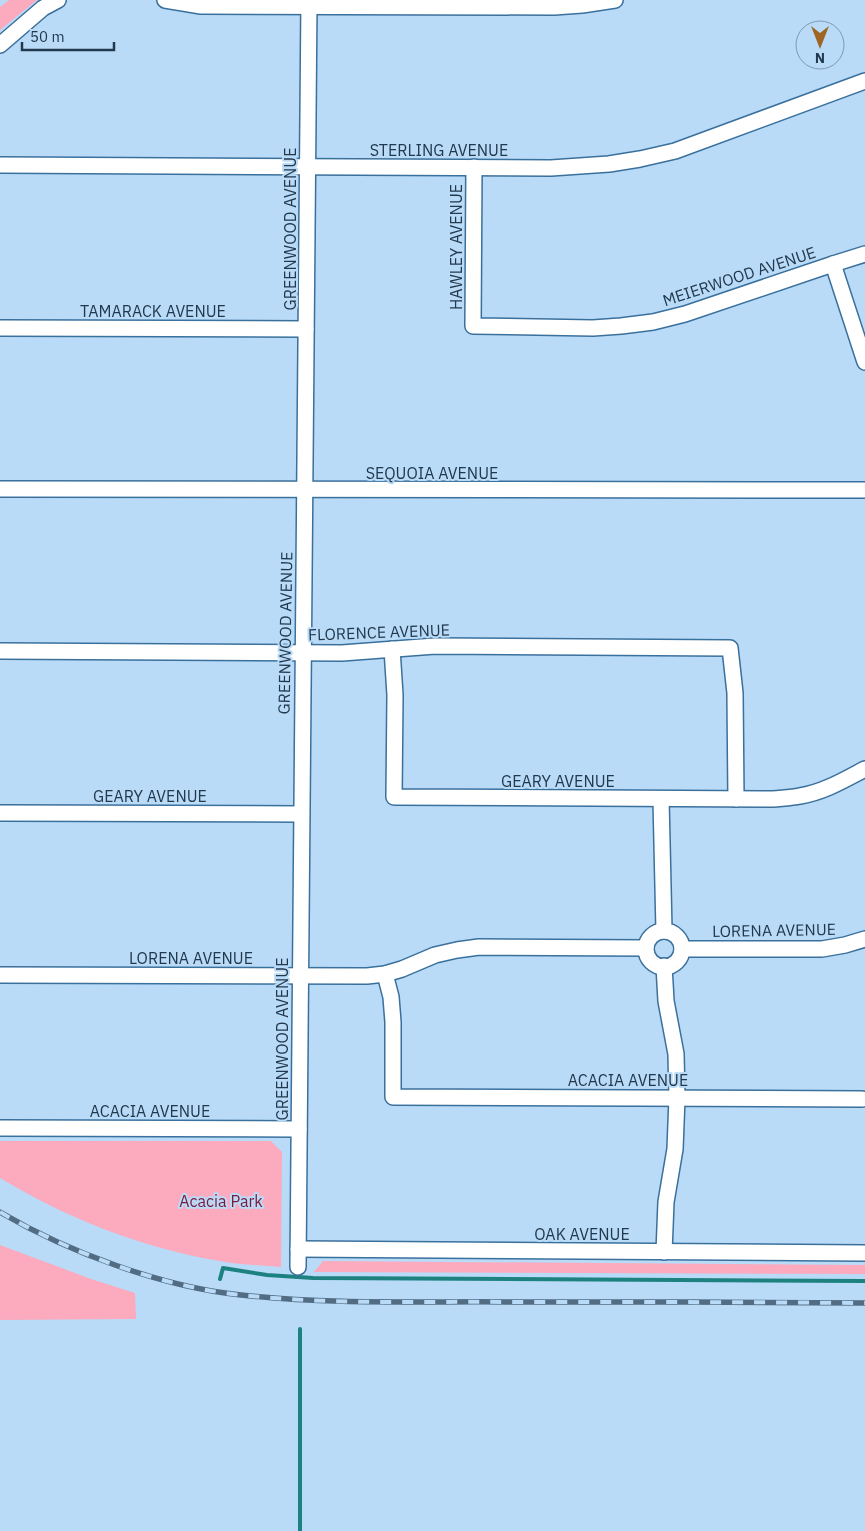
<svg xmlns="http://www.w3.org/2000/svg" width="865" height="1531" viewBox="0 0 865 1531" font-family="'IBM Plex Sans',sans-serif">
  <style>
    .green { fill: #fcaabd }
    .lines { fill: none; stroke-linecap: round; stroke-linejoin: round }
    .stream { stroke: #1d827f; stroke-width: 4 }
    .minor-casing { stroke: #3a709c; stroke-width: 18 }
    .minor { stroke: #fff; stroke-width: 15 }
    .rail-casing { stroke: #526c83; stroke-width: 5.5 }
    .rail { stroke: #b9dbf8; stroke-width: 4; stroke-dasharray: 11; stroke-linecap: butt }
    .labels { text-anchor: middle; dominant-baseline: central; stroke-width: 4; stroke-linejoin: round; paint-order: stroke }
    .street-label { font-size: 16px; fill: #22394d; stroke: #b9dbf8 }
    .park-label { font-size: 16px; fill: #7a1a3c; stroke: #b9dbf8 }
  </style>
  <rect width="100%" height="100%" fill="#b9dbf8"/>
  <g class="green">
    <polygon points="9,0 37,0 0,30 0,7"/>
    <path d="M0,1141H271L282,1152L281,1267C261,1265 240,1265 220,1261C142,1248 68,1219 0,1178Z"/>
    <polygon points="0,1245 91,1279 135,1293 136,1319 0,1320"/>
    <polygon points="323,1261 865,1265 865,1274 314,1272"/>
  </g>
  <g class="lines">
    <g class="stream">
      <polyline points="220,1279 223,1268 267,1275 313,1278 865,1281"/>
      <polyline points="300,1329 300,1531"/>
    </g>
    <g class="minor-casing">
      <g id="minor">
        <polyline points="165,0 201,6 554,7 582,5 615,0"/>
        <polyline points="0,45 43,8 58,0"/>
        <polyline points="0,165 551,168 609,164 640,159 675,151 865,81"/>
        <polyline points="474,167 473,326 593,328 621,326 653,322 685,314 833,264 865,254"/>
        <polyline points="833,264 865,362"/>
        <polyline points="0,328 306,329"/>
        <polyline points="0,489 865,490"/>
        <path d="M392,649L395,695L394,797L773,799C782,798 791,798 800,796C824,792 844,780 865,769"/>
        <polyline points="0,651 342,653 435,646 730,648 735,693 736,799"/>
        <polyline points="661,799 664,931"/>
        <polyline points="0,813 301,814"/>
        <circle cx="664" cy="949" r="18"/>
        <polyline points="682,949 822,949 845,945 865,939"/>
        <polyline points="385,974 391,997 393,1022 393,1097 862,1099"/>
        <polyline points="0,975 367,976 385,974 402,969 435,955 457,950 479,947 646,948"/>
        <polyline points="0,1128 299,1129"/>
        <polyline points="298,1249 865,1253"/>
        <polyline points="664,1252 666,1202 675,1149 677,1098 676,1054 666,1001 664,966"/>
        <path d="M298,1267C298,845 308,423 309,0"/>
      </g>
    </g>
    <use href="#minor" class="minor"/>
    <g class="rail-casing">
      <path id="rail" d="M0,1212C68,1252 162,1287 241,1295C332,1305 424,1301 515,1302C632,1302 748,1302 865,1303"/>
    </g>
    <use href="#rail" class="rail"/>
  </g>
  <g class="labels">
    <g class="street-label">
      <text x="439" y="150">STERLING AVENUE</text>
      <text transform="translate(290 229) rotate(-90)">GREENWOOD AVENUE</text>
      <text transform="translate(456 247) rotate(-90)">HAWLEY AVENUE</text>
      <text transform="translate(739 276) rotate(-18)">MEIERWOOD AVENUE</text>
      <text x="153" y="311">TAMARACK AVENUE</text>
      <text x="432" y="473">SEQUOIA AVENUE</text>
      <text transform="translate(379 632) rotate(-2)">FLORENCE AVENUE</text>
      <text transform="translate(285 633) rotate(-89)">GREENWOOD AVENUE</text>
      <text x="558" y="781">GEARY AVENUE</text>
      <text x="150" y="796">GEARY AVENUE</text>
      <text transform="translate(774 930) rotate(-1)">LORENA AVENUE</text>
      <text x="191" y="958">LORENA AVENUE</text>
      <text transform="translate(282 1039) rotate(-90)">GREENWOOD AVENUE</text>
      <text x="628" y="1080">ACACIA AVENUE</text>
      <text x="150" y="1111">ACACIA AVENUE</text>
      <text x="582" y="1234">OAK AVENUE</text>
    </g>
    <g class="park-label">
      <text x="221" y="1201">Acacia Park</text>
    </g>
  </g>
  <g transform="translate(820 45) rotate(180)"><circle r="24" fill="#b9dbf8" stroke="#7d9ab4"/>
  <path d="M0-4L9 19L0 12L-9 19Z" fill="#9f6524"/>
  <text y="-8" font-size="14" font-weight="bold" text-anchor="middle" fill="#22394d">N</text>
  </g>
  <path d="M22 42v8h92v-8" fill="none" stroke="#22394d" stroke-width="2.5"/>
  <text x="30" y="42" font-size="15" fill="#22394d" stroke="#b9dbf8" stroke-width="4" paint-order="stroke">50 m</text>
</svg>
